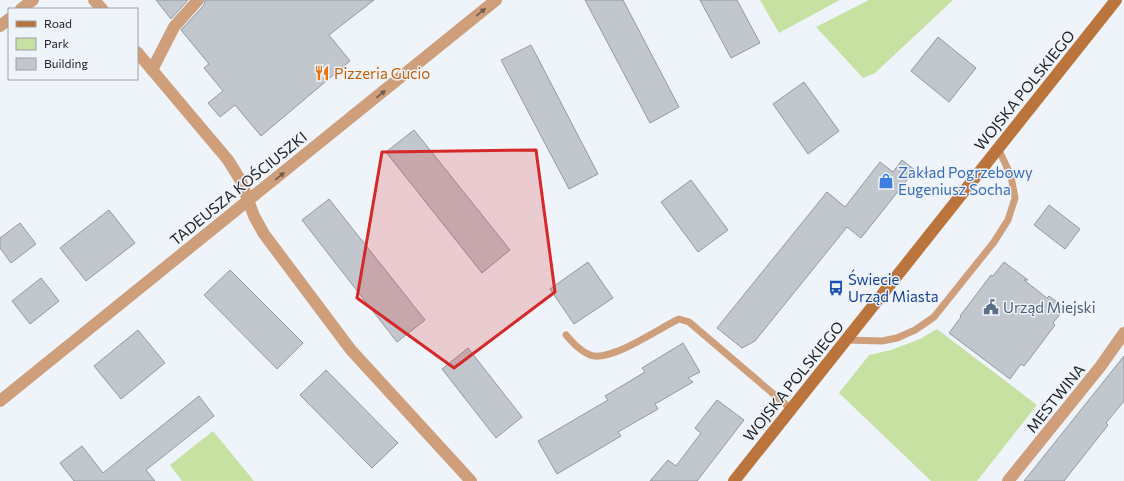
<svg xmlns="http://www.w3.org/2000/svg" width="1124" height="481" viewBox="0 0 1124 481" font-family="Commissioner,sans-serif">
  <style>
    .green { fill: #c7e1a3 }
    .building { fill: #c2c7cd; stroke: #94999f }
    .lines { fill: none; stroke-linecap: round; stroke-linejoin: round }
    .lane { stroke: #cf9f7c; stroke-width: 7 }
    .street { stroke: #cf9f7c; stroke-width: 12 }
    .secondary { stroke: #ba743c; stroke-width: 12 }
    .oneway { fill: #6f5b4c }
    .marked { fill: #d62828; fill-opacity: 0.2; stroke: #d62828; stroke-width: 3; stroke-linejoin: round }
    .labels { text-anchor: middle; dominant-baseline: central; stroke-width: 3; stroke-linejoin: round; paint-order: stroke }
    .food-label { font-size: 15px; fill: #c56008; stroke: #eff4fa; text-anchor: start }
    .street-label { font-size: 15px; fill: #212325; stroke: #eff4fa }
    .shop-label { font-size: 15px; fill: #366cbe; stroke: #eff4fa; text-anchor: start }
    .transit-label { font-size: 15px; fill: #164399; stroke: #eff4fa; text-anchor: start }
    .service-label { font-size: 15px; fill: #4e5e75; stroke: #eff4fa; text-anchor: start }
  </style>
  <rect width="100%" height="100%" fill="#eff4fa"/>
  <g class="green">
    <polygon points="760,0 840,0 779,33"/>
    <polygon points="869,0 953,0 875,73 863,78 816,27"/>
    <polygon points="937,329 1037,405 977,481 931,481 839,393 869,355 891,350 920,339"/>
    <polygon points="213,431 254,481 182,481 170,465"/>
  </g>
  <g class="building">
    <polygon points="156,0 188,0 171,19"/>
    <polygon points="205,0 374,0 329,35 350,61 261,136 235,105 220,117 208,103 223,91 204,68 209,64 181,30 204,5"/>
    <polygon points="585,0 623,0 679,107 650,123"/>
    <polygon points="700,0 737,0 760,43 731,58"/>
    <polygon points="938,37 976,68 949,102 911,71"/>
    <polygon points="531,45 598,174 569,189 501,60"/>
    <polygon points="804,82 839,131 808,154 773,104"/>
    <polygon points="414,130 510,250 482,273 386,152"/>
    <polygon points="902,160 915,170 861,238 847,227 755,341 742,348 717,328 827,192 845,207 880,162 893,172"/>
    <polygon points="691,180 728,230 698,252 661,202"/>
    <polygon points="329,199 425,320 397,342 302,220"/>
    <polygon points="1049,205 1080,229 1065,249 1034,225"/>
    <polygon points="109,210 135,243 86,281 60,248"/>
    <polygon points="20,223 36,244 11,263 0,248 0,238"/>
    <polygon points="588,262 613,298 574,324 550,289"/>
    <polygon points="1004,262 1028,280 1024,280 1047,298 1049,296 1065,308 1053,323 1055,325 1031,357 1024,366 1021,364 1010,379 949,333 961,317 960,316 991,275 993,276"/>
    <polygon points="230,270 303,343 277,369 204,295"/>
    <polygon points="41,278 59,301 30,324 12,301"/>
    <polygon points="138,330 165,363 121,399 94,366"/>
    <polygon points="683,343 700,372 688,378 693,382 655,404 658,409 618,432 621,436 557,474 538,441 608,400 605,396 645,372 642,368"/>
    <polygon points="468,348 522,417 496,438 442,369"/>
    <polygon points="1124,356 1124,401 1106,423 1108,425 1064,481 1024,481"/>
    <polygon points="326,370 398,443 372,468 300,395"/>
    <polygon points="199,396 214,416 146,470 155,481 74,481 60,463 82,446 103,473"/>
    <polygon points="717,400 744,420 697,481 650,481 668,460 676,466 701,433 695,428"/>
  </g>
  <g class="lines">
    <g class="lane">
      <path d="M566,335C573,343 580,351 590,355C610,363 659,328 679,319L689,322L791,409"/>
      <polyline points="846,340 882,341 897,338 915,330 934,317 994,242 1008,220 1015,198 1011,176 998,148"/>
    </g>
    <g class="street">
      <polyline points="94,0 102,9"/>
      <polyline points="21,9 33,0"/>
      <polyline points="0,26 9,19"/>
      <polyline points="137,52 228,160 241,181 254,216 264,234 351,350 471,481"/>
      <polyline points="152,70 174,27 198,0"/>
      <polyline points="0,401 496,0"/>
      <polyline points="1008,481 1100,367 1124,333"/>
    </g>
    <polyline class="secondary" points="734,481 1116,0"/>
  </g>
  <defs><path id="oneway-solid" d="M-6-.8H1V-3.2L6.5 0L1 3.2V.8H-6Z"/></defs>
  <g class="oneway">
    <use href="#oneway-solid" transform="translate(481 12) rotate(-39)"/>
    <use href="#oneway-solid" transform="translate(381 94) rotate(-39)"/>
    <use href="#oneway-solid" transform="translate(280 176) rotate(-39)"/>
  </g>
  <path class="marked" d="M536,150L555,292L454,368L357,298L382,152Z"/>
  <defs>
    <g id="restaurant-bare" transform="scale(1.2)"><path d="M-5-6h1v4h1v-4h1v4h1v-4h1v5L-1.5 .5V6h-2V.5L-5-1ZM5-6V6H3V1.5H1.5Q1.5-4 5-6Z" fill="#e8710a" stroke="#eff4fa" stroke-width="2.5" paint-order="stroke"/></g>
    <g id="shop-bare" transform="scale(1.2)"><path d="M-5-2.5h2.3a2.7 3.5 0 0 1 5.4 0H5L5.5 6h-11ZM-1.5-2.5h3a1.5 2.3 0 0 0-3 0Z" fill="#3f7fe0" stroke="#eff4fa" stroke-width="2.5" paint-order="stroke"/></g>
    <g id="bus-bare" transform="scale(1.2)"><path d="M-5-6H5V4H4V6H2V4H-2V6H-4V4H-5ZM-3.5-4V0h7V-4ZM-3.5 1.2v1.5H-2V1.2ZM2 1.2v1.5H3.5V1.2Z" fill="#1a4fb4" stroke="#eff4fa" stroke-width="2.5" paint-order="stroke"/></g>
    <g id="civic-bare" transform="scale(1.2)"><path d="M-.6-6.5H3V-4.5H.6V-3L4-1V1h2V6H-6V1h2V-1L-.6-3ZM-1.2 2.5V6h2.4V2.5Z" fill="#5c6f8a" stroke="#eff4fa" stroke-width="2.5" paint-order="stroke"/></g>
  </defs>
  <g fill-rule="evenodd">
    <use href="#restaurant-bare" x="322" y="73"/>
    <use href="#shop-bare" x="886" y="181"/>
    <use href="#bus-bare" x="836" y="288"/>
    <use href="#civic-bare" x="991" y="307"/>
  </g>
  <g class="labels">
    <g class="food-label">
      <text x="334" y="73">Pizzeria Gucio</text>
    </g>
    <g class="street-label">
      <text transform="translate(1024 90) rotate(-51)">WOJSKA POLSKIEGO</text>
      <text transform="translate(238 188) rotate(-39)">TADEUSZA KOŚCIUSZKI</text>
      <text transform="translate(793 381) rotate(-51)">WOJSKA POLSKIEGO</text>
      <text transform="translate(1055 398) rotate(-51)">MESTWINA</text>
    </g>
    <g class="shop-label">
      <text x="898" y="172">Zakład Pogrzebowy<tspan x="898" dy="17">Eugeniusz Socha</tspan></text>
    </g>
    <g class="transit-label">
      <text x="848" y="279">Świecie<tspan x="848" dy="17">Urząd Miasta</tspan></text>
    </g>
    <g class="service-label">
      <text x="1003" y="307">Urząd Miejski</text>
    </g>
  </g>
  <rect x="8" y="8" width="130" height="72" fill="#eff4fa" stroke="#9da0a5"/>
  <rect x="16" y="21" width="20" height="6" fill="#ba743c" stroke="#9da0a5"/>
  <text x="44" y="28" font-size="12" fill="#212325">Road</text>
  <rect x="16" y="38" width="20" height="12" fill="#c7e1a3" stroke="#9da0a5"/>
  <text x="44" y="48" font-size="12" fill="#212325">Park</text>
  <rect x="16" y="58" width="20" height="12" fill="#c2c7cd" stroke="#9da0a5"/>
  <text x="44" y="68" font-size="12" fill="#212325">Building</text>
</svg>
